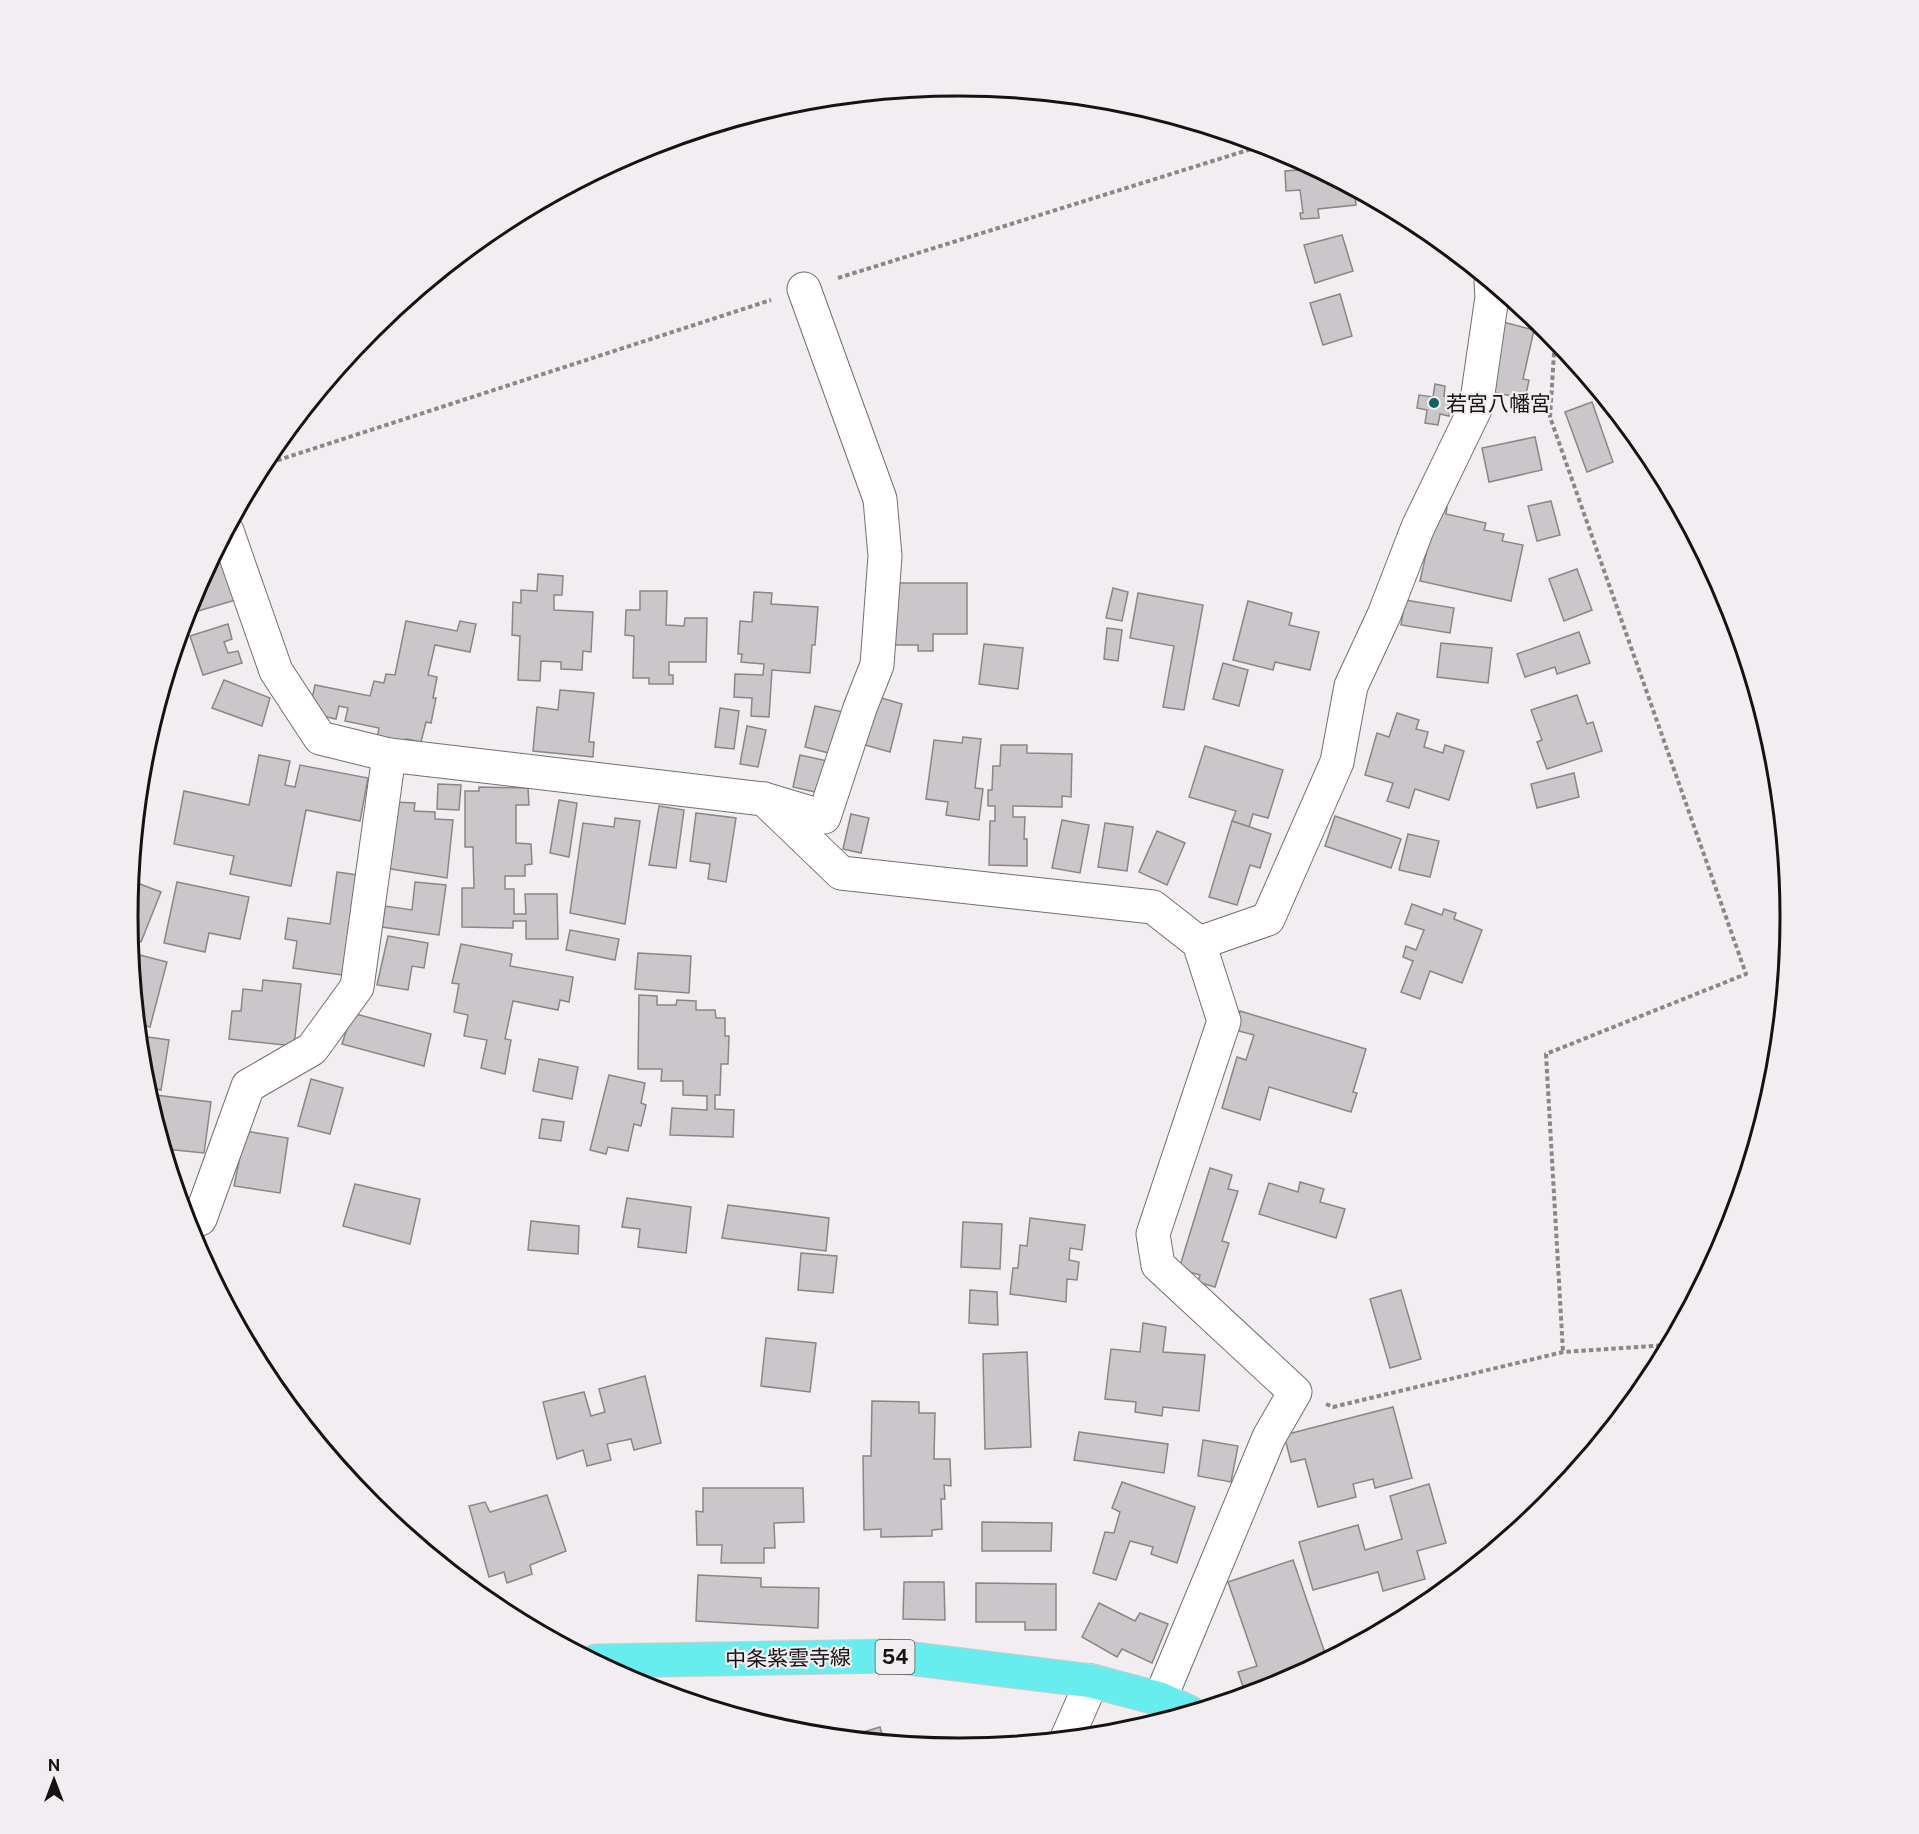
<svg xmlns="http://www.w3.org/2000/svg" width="1919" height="1834" viewBox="0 0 1919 1834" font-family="'Public Sans','Noto Sans JP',sans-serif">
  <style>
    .building { fill: #cbc6c9; stroke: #8a8688; stroke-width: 1.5 }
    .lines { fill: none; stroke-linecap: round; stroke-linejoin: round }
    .street-casing { stroke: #736e71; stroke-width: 35 }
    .primary-casing { stroke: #cbcbcb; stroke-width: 35 }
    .path { stroke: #8b8789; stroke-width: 4; stroke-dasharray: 4.5 3; stroke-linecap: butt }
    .street { stroke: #fff; stroke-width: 33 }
    .primary { stroke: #67edee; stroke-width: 33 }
    .poi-dot { fill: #116263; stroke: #f2edf0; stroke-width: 2 }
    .labels { text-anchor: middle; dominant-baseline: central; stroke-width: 4.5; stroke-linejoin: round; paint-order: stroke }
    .shield { fill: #f2edf0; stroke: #575455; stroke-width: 1.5 }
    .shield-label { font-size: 20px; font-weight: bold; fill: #141213 }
    .poi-label { font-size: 21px; fill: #141213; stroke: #f2edf0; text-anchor: start }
    .street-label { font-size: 21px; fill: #141213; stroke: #f2edf0 }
    .rim { fill: none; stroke: #141213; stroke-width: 3 }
  </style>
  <rect width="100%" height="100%" fill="#f2edf0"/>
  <g class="building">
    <polygon points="1296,159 1364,195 1355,196 1356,205 1318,209 1319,218 1301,219 1300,213 1303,213 1300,190 1286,191 1285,171 1297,170"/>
    <polygon points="1342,235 1353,271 1315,283 1304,245"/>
    <polygon points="1340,294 1352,336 1323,345 1310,303"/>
    <polygon points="1503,322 1534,330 1523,379 1529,380 1525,399 1488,391"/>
    <polygon points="1435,384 1445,386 1444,396 1452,397 1449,416 1440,414 1438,425 1425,423 1427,410 1417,408 1419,395 1433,397"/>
    <polygon points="1592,402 1613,462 1587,472 1565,412"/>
    <polygon points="1535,437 1542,470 1489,482 1482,448"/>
    <polygon points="1551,501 1560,535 1537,541 1528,506"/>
    <polygon points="1437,505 1447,507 1446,514 1486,523 1484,530 1504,534 1502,541 1523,545 1511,601 1420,581"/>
    <polygon points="221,543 239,599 198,611 193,595"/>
    <polygon points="1577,569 1592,610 1564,621 1549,579"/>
    <polygon points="538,574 563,576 562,595 554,595 554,610 593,612 591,652 583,651 582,670 561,669 561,662 541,661 540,681 518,680 520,636 512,635 513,602 521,603 521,590 537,591"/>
    <polygon points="895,583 967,583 967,634 933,634 933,651 918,651 918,645 894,645"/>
    <polygon points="1113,588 1128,592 1122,621 1106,618"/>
    <polygon points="640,591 667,591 666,625 684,626 685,618 707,618 706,662 669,662 669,675 673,675 673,684 649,684 649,678 633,678 634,636 625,635 626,610 640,610"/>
    <polygon points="754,592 772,593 771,604 818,607 815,645 812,645 810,673 772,670 769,717 751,716 752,698 734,697 735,674 763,675 764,664 741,662 742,654 738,654 740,621 752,622"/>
    <polygon points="1138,593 1203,605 1184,710 1163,707 1174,646 1130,638"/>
    <polygon points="1405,600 1454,608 1450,633 1401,625"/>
    <polygon points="1248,601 1292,613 1289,625 1319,632 1310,670 1275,662 1273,670 1233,660"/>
    <polygon points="406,621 457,631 460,621 476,624 470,652 435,645 428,675 437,677 433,698 436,698 431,723 426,722 421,742 406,739 405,745 377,739 379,728 345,721 348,708 339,706 336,719 309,713 315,685 370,696 374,681 384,683 386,674 395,675"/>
    <polygon points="228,624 232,639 224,642 228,653 238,651 242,663 203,675 190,636"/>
    <polygon points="1107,628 1122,630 1118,661 1104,659"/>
    <polygon points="1579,632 1590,663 1557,674 1555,667 1525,677 1517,654"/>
    <polygon points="1441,643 1492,648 1488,683 1437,677"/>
    <polygon points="984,644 1023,648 1018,689 979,684"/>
    <polygon points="1223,663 1248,670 1239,706 1213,699"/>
    <polygon points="224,680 270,698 262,726 212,708"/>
    <polygon points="560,690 594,693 589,742 594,742 593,757 533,751 537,707 558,710"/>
    <polygon points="1577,695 1587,724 1593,722 1602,751 1547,769 1537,742 1542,740 1531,710"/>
    <polygon points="878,697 902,704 890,752 865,745"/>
    <polygon points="815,706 843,712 833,754 805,747"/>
    <polygon points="720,708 739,711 734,749 715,747"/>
    <polygon points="1397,713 1419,720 1416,729 1428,732 1424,747 1443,753 1445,745 1464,751 1449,800 1415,789 1409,808 1387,801 1393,783 1365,775 1377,733 1389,737"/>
    <polygon points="747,726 766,730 758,767 740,764"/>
    <polygon points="963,737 981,739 975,788 983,789 979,820 946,815 948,802 926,799 934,740 962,743"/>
    <polygon points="1001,745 1027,745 1027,753 1072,754 1071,797 1062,796 1062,807 1013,806 1013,817 1025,817 1024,839 1027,839 1027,866 989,865 990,821 995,821 995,806 988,806 988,790 992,790 993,766 1000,766"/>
    <polygon points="1205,746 1283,770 1268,818 1253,814 1249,827 1232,821 1236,811 1189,797"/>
    <polygon points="259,755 290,761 285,785 295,787 300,765 368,778 360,821 306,810 291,886 230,874 234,856 174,844 184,791 249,805"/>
    <polygon points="800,755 832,762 824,794 793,787"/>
    <polygon points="1574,773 1579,797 1537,808 1531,784"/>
    <polygon points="438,784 461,785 459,810 437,809"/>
    <polygon points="479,787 528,788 529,805 516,805 516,843 531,844 532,864 525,865 525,876 505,876 505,889 514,889 514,914 526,914 525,894 557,894 558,939 526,939 526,921 513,921 513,928 462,927 462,888 474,888 473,847 465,847 465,791 479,791"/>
    <polygon points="559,800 577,803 569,857 550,853"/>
    <polygon points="393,802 415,803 414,811 435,812 435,819 453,820 447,878 385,868"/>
    <polygon points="659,806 684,810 676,868 649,865"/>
    <polygon points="696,813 736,818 726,882 708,879 710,864 690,861"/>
    <polygon points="851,814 869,818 861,853 843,849"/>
    <polygon points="1335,816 1401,839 1391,868 1325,846"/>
    <polygon points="615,818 640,821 625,924 570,913 583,823 614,827"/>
    <polygon points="1062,820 1089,825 1080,873 1052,868"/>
    <polygon points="1232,821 1271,834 1260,868 1250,865 1237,905 1209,897"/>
    <polygon points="1105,823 1133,827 1127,871 1098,867"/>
    <polygon points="1157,831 1185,843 1167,885 1139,872"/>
    <polygon points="1408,834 1439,841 1430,877 1399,870"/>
    <polygon points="337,872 364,876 349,976 293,968 297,941 285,939 288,918 330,924"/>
    <polygon points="132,881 161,892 141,942 130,937 128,917"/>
    <polygon points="177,882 249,897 240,939 209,933 205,952 164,943"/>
    <polygon points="415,882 446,885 439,935 382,927 385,906 412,910"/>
    <polygon points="1412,904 1442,915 1444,909 1456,913 1454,919 1482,930 1462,983 1430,971 1420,999 1401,992 1413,961 1403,957 1406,946 1416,950 1424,930 1405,924"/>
    <polygon points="570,930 619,939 615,960 566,950"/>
    <polygon points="388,936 428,943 424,968 412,966 408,990 377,985"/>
    <polygon points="461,944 512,954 510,966 573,977 569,1002 560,1000 558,1010 513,1001 505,1039 511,1040 505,1074 481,1068 487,1040 464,1036 468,1015 454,1012 459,984 452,983"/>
    <polygon points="132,953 167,962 150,1027 139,1024"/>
    <polygon points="638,953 691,956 689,993 635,989"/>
    <polygon points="263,980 301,984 294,1046 229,1039 232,1011 241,1011 243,989 262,991"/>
    <polygon points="639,995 657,996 657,1005 676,1005 677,1000 696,1001 696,1010 715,1010 716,1018 725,1018 725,1036 729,1036 728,1064 721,1064 720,1095 715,1095 715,1109 734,1110 733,1137 670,1135 672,1108 707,1110 707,1096 683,1095 683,1081 661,1081 662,1069 638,1069"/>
    <polygon points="1240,1011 1366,1049 1353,1092 1357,1093 1351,1112 1269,1087 1260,1120 1222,1108 1237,1057 1246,1060 1254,1035 1235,1030"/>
    <polygon points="352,1013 431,1034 424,1066 342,1044"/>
    <polygon points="140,1036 169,1040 161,1090 146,1087 144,1079"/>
    <polygon points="539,1059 578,1067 572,1099 533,1091"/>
    <polygon points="609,1075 645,1083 641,1103 646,1105 641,1126 634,1124 628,1151 608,1147 606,1154 590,1150"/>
    <polygon points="311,1079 343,1088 330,1134 298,1126"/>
    <polygon points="148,1094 211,1102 204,1153 165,1149"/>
    <polygon points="542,1119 564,1122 561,1141 539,1138"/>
    <polygon points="245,1131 288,1138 280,1193 234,1186"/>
    <polygon points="1210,1168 1232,1175 1228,1189 1238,1191 1222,1241 1229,1243 1215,1287 1198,1282 1200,1275 1179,1269"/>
    <polygon points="1300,1182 1324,1189 1320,1202 1345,1209 1336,1238 1259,1214 1269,1183 1298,1192"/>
    <polygon points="355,1184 420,1199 410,1244 343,1226"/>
    <polygon points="627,1198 691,1207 686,1253 638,1247 640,1229 622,1227"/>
    <polygon points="728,1205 829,1218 826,1251 722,1238"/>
    <polygon points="1030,1218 1085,1225 1082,1250 1070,1248 1069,1260 1079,1262 1077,1280 1067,1279 1066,1302 1010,1294 1013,1268 1018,1268 1020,1245 1027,1246"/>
    <polygon points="531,1221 579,1226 578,1254 528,1250"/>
    <polygon points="963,1222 1002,1224 1000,1269 961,1267"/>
    <polygon points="801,1253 837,1256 833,1293 798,1290"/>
    <polygon points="970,1290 997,1292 998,1325 969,1323"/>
    <polygon points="1401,1290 1421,1359 1390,1368 1370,1299"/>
    <polygon points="1143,1323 1166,1327 1163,1352 1205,1355 1199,1411 1163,1407 1162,1416 1135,1412 1136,1402 1105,1399 1111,1349 1140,1352"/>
    <polygon points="766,1338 816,1343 810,1392 761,1386"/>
    <polygon points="1027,1352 1031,1447 985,1449 983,1354"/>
    <polygon points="645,1376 661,1443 634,1450 631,1439 607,1444 611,1460 587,1466 583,1450 557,1459 543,1402 584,1392 591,1416 605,1412 599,1389"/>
    <polygon points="872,1401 919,1402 919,1413 935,1413 934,1459 950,1459 951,1486 944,1485 945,1499 941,1499 942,1529 932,1530 932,1536 881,1537 881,1529 864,1530 863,1456 871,1456"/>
    <polygon points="1393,1407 1412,1478 1375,1488 1373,1479 1353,1484 1356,1497 1318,1507 1305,1459 1291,1462 1284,1435"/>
    <polygon points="1079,1432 1168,1444 1164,1473 1074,1460"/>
    <polygon points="1203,1440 1238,1446 1231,1482 1198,1476"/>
    <polygon points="1122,1482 1195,1507 1177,1563 1151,1554 1153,1547 1130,1541 1116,1580 1093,1573 1105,1532 1114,1533 1120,1512 1112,1508"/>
    <polygon points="1429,1484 1446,1543 1417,1551 1425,1579 1383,1591 1378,1572 1313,1590 1299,1542 1358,1525 1365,1550 1402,1539 1390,1496"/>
    <polygon points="703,1488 803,1488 804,1522 774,1523 775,1548 764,1548 764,1563 721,1563 722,1545 697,1545 696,1511 703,1512"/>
    <polygon points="547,1495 566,1551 530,1565 532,1574 507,1583 504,1572 489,1577 469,1506 485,1502 490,1512"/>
    <polygon points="982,1522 1052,1523 1051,1551 982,1551"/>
    <polygon points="1293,1560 1327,1659 1277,1685 1246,1695 1238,1672 1257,1666 1228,1582"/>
    <polygon points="698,1575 761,1578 761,1587 819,1588 818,1628 696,1621"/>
    <polygon points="904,1582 944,1582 945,1620 903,1619"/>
    <polygon points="976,1583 1056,1584 1056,1630 1025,1630 1025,1622 976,1622"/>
    <polygon points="1099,1603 1135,1621 1140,1613 1168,1624 1152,1663 1122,1649 1117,1657 1082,1637"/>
    <polygon points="880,1727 884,1741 847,1737"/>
  </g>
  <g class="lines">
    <g class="street-casing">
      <g id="street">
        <polyline points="227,531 276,671 320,738 389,755 764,799 824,817 860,708 877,665 885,556 880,499 804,289"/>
        <polyline points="764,799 841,873 1153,907 1199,943 1224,1021 1153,1234 1158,1265 1295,1392 1269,1437 1160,1699"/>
        <polyline points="1199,943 1268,919 1337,762 1351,686 1384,615 1418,527 1476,407 1492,297 1491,282"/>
        <polyline points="186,1219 200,1219 248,1086 312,1049 357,987 389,755"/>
        <polyline points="1067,1738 1092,1681"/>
      </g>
    </g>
    <g class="primary-casing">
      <polyline id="primary" points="596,1661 891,1656 1092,1681 1160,1699 1189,1712"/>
    </g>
    <g class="path">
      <polyline points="838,278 1264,145"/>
      <polyline points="1555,338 1550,417 1746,974 1546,1054 1563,1352"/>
      <polyline points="263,465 771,300"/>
      <polyline points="1326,1404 1333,1407 1563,1352 1669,1345"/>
    </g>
    <use href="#street" class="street"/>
    <use href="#primary" class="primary"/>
  </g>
  <circle class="poi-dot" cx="1434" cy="403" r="6"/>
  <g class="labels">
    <rect class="shield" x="875.5" y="1640" width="39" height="34" rx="4.5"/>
    <g class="shield-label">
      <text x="895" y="1657">54</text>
    </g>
    <g class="poi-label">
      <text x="1446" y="403">若宮八幡宮</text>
    </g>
    <g class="street-label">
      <text transform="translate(788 1658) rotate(-1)">中条紫雲寺線</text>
    </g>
  </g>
  <path d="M0 0H1919V1834H0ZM138 917a821 821 0 1 1 1642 0a821 821 0 1 1-1642 0Z" fill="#f2edf0" fill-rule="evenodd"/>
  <path class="rim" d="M138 917a821 821 0 1 1 1642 0a821 821 0 1 1-1642 0Z"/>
  <g transform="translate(54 1780)" stroke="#f2edf0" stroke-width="4.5" paint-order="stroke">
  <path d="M0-4.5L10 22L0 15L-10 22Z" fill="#141213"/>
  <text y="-9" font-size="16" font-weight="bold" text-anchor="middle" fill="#141213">N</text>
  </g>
</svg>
